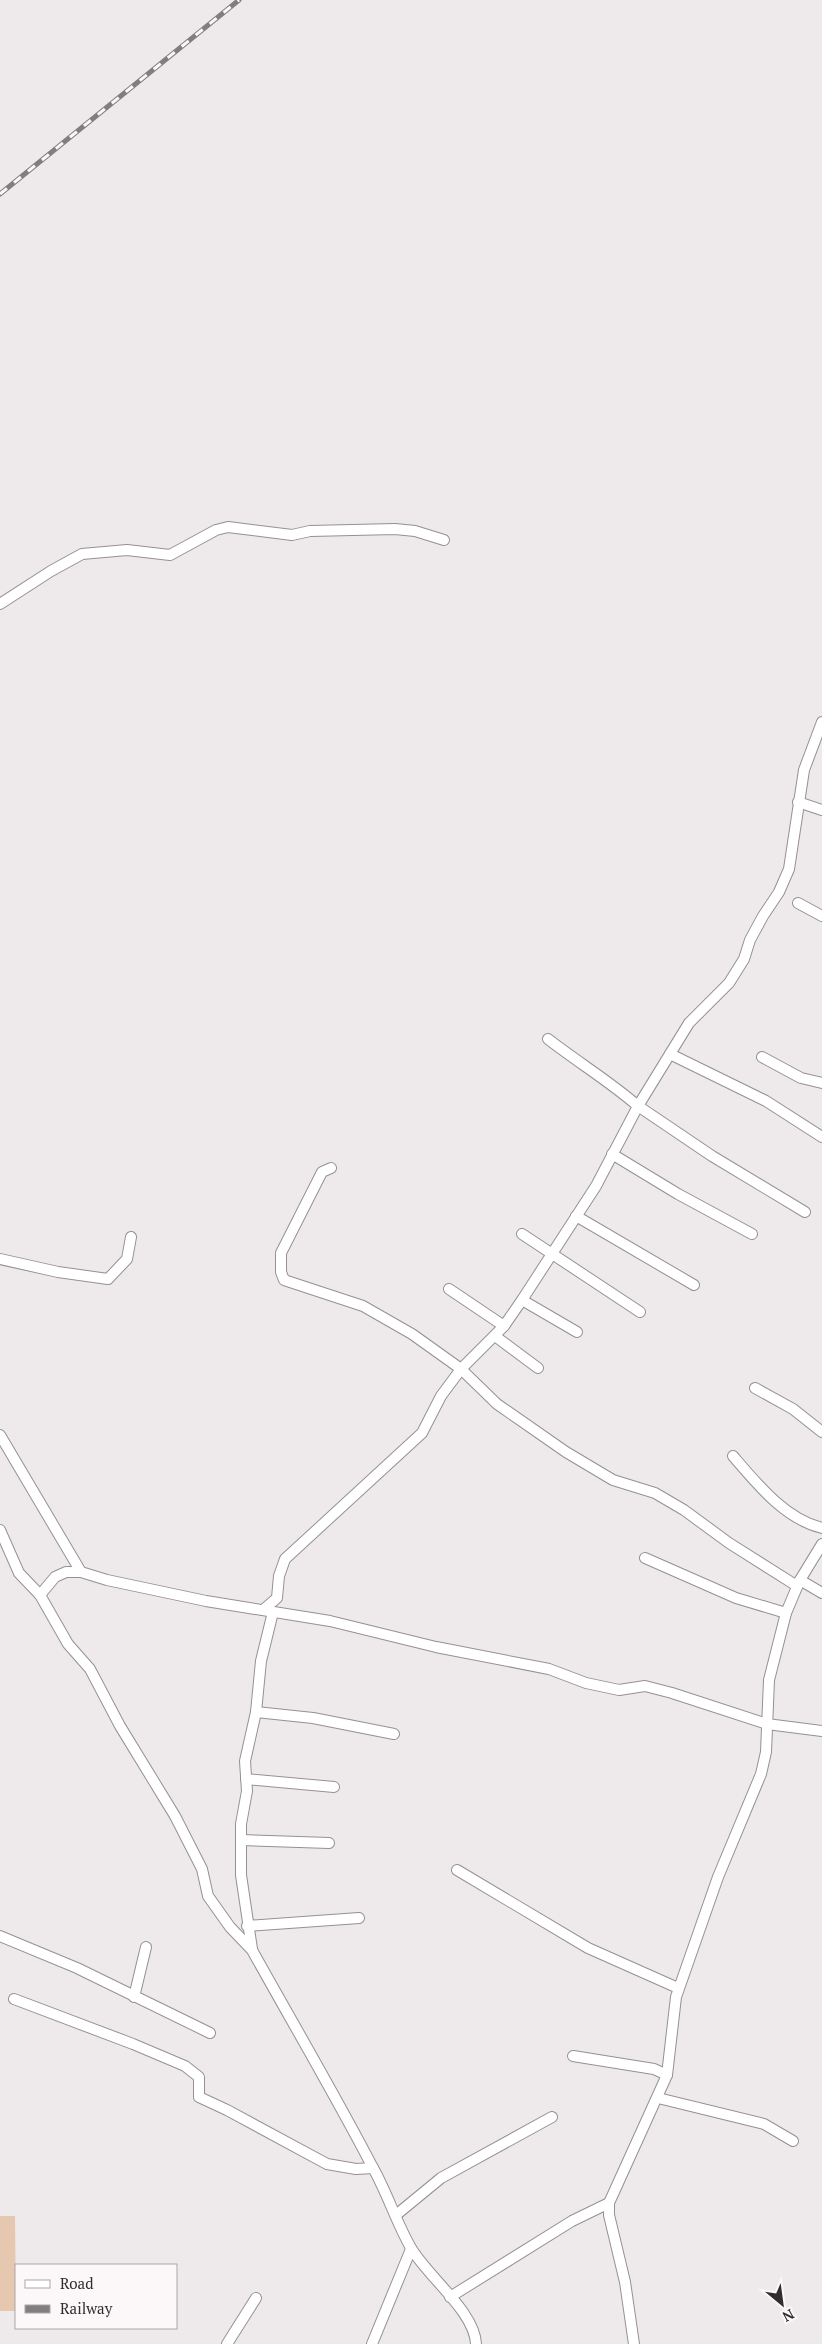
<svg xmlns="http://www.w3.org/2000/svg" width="822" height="2344" viewBox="0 0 822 2344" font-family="'PT Serif',serif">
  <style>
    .green { fill: #e6c7b0 }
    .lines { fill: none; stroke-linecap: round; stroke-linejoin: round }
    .minor-casing { stroke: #959192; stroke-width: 12 }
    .minor { stroke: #fff; stroke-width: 10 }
    .rail-casing { stroke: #817e80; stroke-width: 5 }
    .rail { stroke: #fcf7f9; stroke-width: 3; stroke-dasharray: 9; stroke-linecap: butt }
  </style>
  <rect width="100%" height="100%" fill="#eeeaec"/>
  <polygon class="green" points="0,2216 15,2216 16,2311 0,2311"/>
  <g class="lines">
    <g class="minor-casing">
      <g id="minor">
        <polyline points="0,604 51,571 82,554 127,550 170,555 216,530 228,527 292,535 310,531 395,529 415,531 444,540"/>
        <polyline points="798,802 822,810"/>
        <polyline points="798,903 822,916"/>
        <polyline points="670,1054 766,1101 822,1137"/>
        <polyline points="762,1057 801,1078 822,1083"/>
        <polyline points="612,1154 678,1194 752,1234"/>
        <polyline points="331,1168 322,1172 281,1253 281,1272 284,1280 363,1306 412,1334 461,1369 497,1404 566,1452 613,1480 655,1493 684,1510 729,1543 797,1586"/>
        <polyline points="805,1212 712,1156 638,1106 689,1023 729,983 744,959 750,940 763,916 779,892 789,869 804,770 822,722"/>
        <polyline points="576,1216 694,1285"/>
        <polyline points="522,1234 640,1312"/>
        <polyline points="0,1259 58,1272 108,1279 127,1259 131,1237"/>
        <polyline points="449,1289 504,1326"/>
        <polyline points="522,1300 577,1332"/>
        <polyline points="495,1336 538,1368"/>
        <polyline points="755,1388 793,1409 822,1432"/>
        <polyline points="0,1435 81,1572"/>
        <path d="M733,1456C757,1484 785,1519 822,1528"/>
        <path d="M0,1530L19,1573L40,1595L68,1644L90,1669L120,1726L175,1816L202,1869L208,1896L230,1927L252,1950C292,2022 334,2093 372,2166C387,2192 396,2222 411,2248C428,2277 475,2312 476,2344"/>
        <polyline points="645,1558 736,1598 786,1613"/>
        <polyline points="800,1580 822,1593"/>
        <polyline points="40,1595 55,1577 66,1572 81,1572 107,1580 206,1601 330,1621 436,1647 549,1669 586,1683 619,1690 645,1686 672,1693 767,1724 822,1731"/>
        <path d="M263,1610L277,1598L279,1576L285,1559L422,1433L441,1396L461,1369L504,1326L522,1300L596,1186L638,1106C609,1081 579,1063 548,1039"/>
        <polyline points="256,1712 313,1718 394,1734"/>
        <polyline points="246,1779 334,1787"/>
        <polyline points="241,1840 329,1843"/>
        <polyline points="457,1870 588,1948 678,1988"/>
        <polyline points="247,1926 359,1918"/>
        <polyline points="0,1936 77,1968 210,2033"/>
        <polyline points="252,1949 241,1875 241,1824 247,1791 245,1761 256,1712 261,1661 273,1612"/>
        <polyline points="134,1997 146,1947"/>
        <polyline points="14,1999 133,2044 185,2066 199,2077 199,2097 227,2110 327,2164 356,2169 373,2168"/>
        <polyline points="573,2056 654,2069 667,2075"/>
        <polyline points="658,2098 764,2124 793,2141"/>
        <polyline points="396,2215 441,2178 552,2117"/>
        <polyline points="450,2297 572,2221 609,2203"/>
        <polyline points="227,2344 256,2298"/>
        <polyline points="372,2344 411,2249"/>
        <polyline points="634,2344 625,2282 609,2215 609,2203 667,2075 676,1997 718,1877 761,1774 766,1752 769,1680 786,1613 800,1580 822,1544"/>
      </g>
    </g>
    <use href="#minor" class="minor"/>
    <g class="rail-casing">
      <polyline id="rail" points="0,194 239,0"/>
    </g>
    <use href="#rail" class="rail"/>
  </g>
  <rect x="15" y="2264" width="162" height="65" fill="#fcf7f9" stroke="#aaa6a8"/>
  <rect x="25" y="2280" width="25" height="8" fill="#ffffff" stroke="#aaa6a8"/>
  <text x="60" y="2289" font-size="15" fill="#2f2d2e">Road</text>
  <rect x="25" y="2305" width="25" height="8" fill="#817e80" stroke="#aaa6a8"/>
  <text x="60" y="2314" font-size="15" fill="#2f2d2e">Railway</text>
  <g transform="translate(782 2304) rotate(151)" stroke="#fcf7f9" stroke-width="4" paint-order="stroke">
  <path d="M0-4L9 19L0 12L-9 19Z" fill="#2f2d2e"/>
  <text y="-8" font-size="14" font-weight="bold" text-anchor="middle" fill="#2f2d2e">N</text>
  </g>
</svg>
